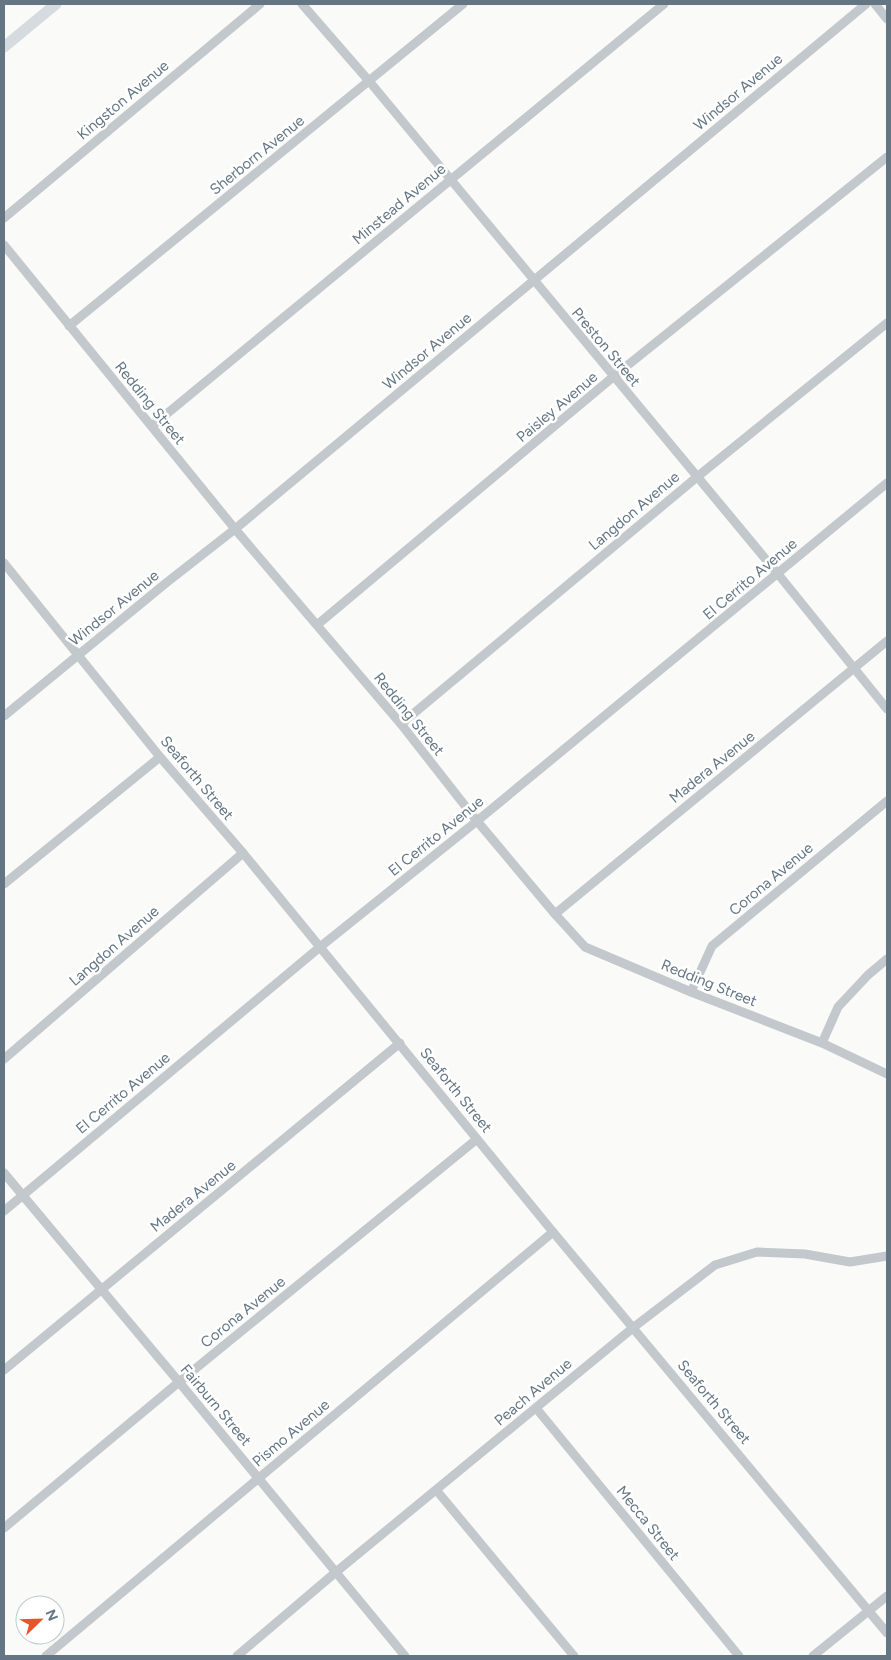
<svg xmlns="http://www.w3.org/2000/svg" width="891" height="1660" viewBox="0 0 891 1660" font-family="Figtree,sans-serif">
  <style>
    .lines { fill: none; stroke-linecap: round; stroke-linejoin: round }
    .minor { stroke: #c3c8cc; stroke-width: 9 }
    .major { stroke: #d6dbdf; stroke-width: 11 }
    .labels { text-anchor: middle; dominant-baseline: central; stroke-width: 5; stroke-linejoin: round; paint-order: stroke }
    .street-label { font-size: 15px; fill: #647684; stroke: #fff }
  </style>
  <rect width="100%" height="100%" fill="#fafaf8"/>
  <g class="lines">
    <g class="minor">
      <polyline points="302,4 369,81 778,574 887,709"/>
      <polyline points="875,4 887,19"/>
      <polyline points="4,218 260,4"/>
      <polyline points="4,245 235,529 401,724 477,821 555,914 585,947 691,992 822,1043 887,1074"/>
      <polyline points="69,326 463,4"/>
      <polyline points="152,426 664,4"/>
      <polyline points="4,563 160,757 243,853 553,1232 887,1633"/>
      <polyline points="317,625 613,377 887,157"/>
      <polyline points="4,716 166,583 235,529 866,4"/>
      <polyline points="401,724 697,477 887,323"/>
      <polyline points="4,884 160,757"/>
      <polyline points="555,914 887,641"/>
      <polyline points="691,992 712,946 887,801"/>
      <polyline points="822,1043 838,1007 868,975 887,959"/>
      <polyline points="4,1059 243,853"/>
      <polyline points="4,1173 179,1382 405,1656"/>
      <polyline points="4,1211 320,947 477,821 887,483"/>
      <polyline points="4,1370 400,1043"/>
      <polyline points="536,1408 739,1656"/>
      <polyline points="437,1491 574,1656"/>
      <polyline points="4,1528 179,1382 477,1139"/>
      <polyline points="46,1656 553,1232"/>
      <polyline points="237,1656 336,1572 634,1327 715,1265 757,1252 805,1254 850,1262 887,1256"/>
      <polyline points="813,1656 887,1596"/>
    </g>
    <polyline class="major" points="4,47 56,4"/>
  </g>
  <g class="labels">
    <g class="street-label">
      <text transform="translate(738 92) rotate(-40)">Windsor Avenue</text>
      <text transform="translate(123 100) rotate(-40)">Kingston Avenue</text>
      <text transform="translate(257 155) rotate(-39)">Sherborn Avenue</text>
      <text transform="translate(399 204) rotate(-40)">Minstead Avenue</text>
      <text transform="translate(606 347) rotate(50)">Preston Street</text>
      <text transform="translate(427 351) rotate(-40)">Windsor Avenue</text>
      <text transform="translate(150 403) rotate(51)">Redding Street</text>
      <text transform="translate(557 407) rotate(-40)">Paisley Avenue</text>
      <text transform="translate(634 511) rotate(-40)">Langdon Avenue</text>
      <text transform="translate(750 579) rotate(-40)">El Cerrito Avenue</text>
      <text transform="translate(114 608) rotate(-39)">Windsor Avenue</text>
      <text transform="translate(409 714) rotate(51)">Redding Street</text>
      <text transform="translate(712 767) rotate(-39)">Madera Avenue</text>
      <text transform="translate(197 778) rotate(50)">Seaforth Street</text>
      <text transform="translate(436 836) rotate(-39)">El Cerrito Avenue</text>
      <text transform="translate(771 879) rotate(-40)">Corona Avenue</text>
      <text transform="translate(114 946) rotate(-41)">Langdon Avenue</text>
      <text transform="translate(709 983) rotate(22)">Redding Street</text>
      <text transform="translate(456 1090) rotate(51)">Seaforth Street</text>
      <text transform="translate(123 1093) rotate(-40)">El Cerrito Avenue</text>
      <text transform="translate(193 1196) rotate(-39)">Madera Avenue</text>
      <text transform="translate(243 1312) rotate(-39)">Corona Avenue</text>
      <text transform="translate(533 1392) rotate(-40)">Peach Avenue</text>
      <text transform="translate(714 1402) rotate(50)">Seaforth Street</text>
      <text transform="translate(216 1405) rotate(50)">Fairburn Street</text>
      <text transform="translate(291 1433) rotate(-40)">Pismo Avenue</text>
      <text transform="translate(648 1523) rotate(51)">Mecca Street</text>
    </g>
  </g>
  <rect width="891" height="1660" fill="none" stroke="#647684" stroke-width="10"/>
  <g transform="translate(40 1620) rotate(67)"><circle r="24" fill="#ffffff" stroke="#c1c8ce"/>
  <path d="M0-4L9 19L0 12L-9 19Z" fill="#e7552b"/>
  <text y="-8" font-size="14" font-weight="bold" text-anchor="middle" fill="#647684">N</text>
  </g>
</svg>
